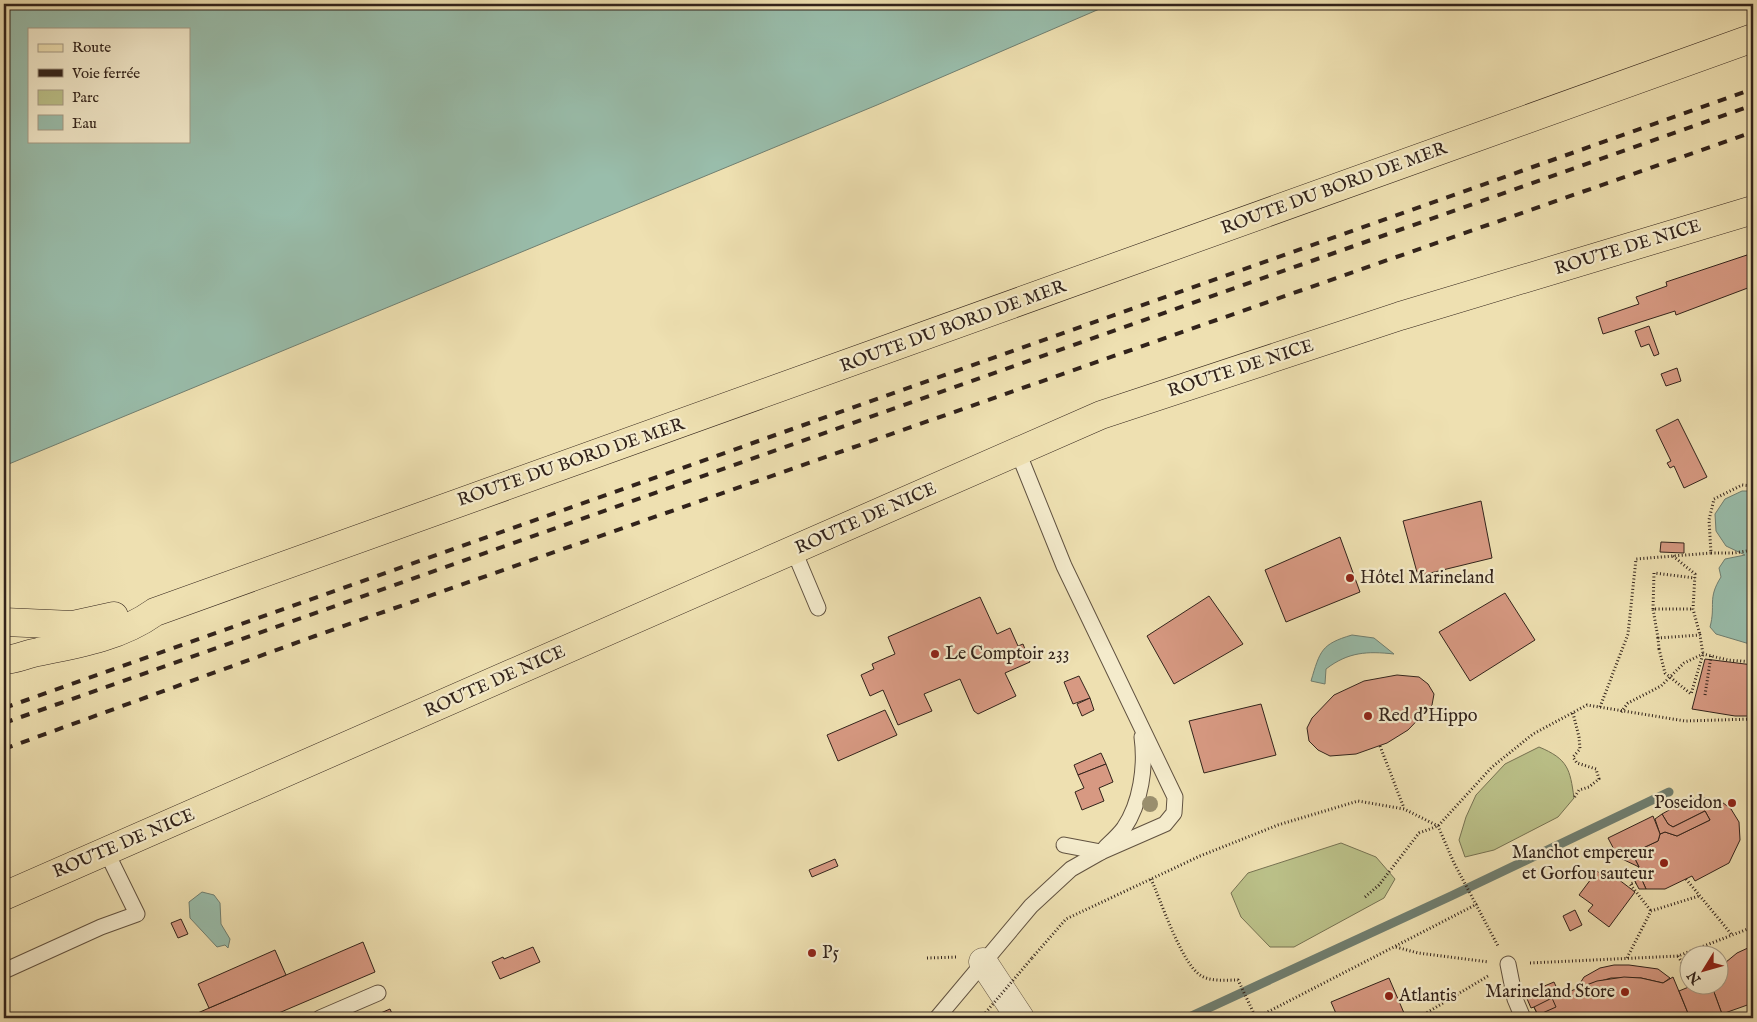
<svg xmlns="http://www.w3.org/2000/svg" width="1757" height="1022" viewBox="0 0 1757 1022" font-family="'IM FELL English',serif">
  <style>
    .green { fill: #bbc189; stroke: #767252 }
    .water { fill: #99bdab; stroke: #707f71; fill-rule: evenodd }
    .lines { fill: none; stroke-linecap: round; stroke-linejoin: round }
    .stream { stroke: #707f71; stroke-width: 9 }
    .building { fill: #d79982; stroke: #32231b }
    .service-casing { stroke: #615240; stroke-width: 17 }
    .minor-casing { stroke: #615240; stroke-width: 29 }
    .primary-casing { stroke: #32231b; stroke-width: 29 }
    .path { stroke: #32231b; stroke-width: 3; stroke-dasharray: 1 2.5; stroke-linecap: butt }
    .service { stroke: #f4ebcc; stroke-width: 15 }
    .minor { stroke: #f4ebcc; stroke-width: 28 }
    .primary { stroke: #eee0b1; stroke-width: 28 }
    .rail { stroke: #32231b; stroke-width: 4; stroke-dasharray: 9 9; stroke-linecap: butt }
    .path-bridge { stroke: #32231b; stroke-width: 3; stroke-dasharray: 1 2.5; stroke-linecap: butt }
    .tree { fill: #998e6d }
    .poi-dot { fill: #8f2418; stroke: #f4ebcc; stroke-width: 2 }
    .labels { text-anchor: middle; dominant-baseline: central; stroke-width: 4.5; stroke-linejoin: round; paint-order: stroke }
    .street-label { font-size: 18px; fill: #32231b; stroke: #f4ebcc }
    .poi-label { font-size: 18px; fill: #32231b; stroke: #f4ebcc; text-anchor: start }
  </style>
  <rect width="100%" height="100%" fill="#eee0b1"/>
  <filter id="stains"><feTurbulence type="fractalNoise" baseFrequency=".004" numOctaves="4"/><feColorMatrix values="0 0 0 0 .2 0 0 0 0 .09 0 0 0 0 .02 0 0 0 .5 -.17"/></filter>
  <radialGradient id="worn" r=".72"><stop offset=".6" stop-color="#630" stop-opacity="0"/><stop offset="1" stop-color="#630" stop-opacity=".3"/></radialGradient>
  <g class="green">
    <path d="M1539,747C1568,759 1570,769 1574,798L1558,817L1494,850L1465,857L1459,840L1466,817L1476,795L1505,764Z"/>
    <polygon points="1341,843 1376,857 1395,879 1384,898 1294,947 1270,947 1241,917 1231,893 1248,873"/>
  </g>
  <g class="water">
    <path d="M4,4H1111L877,105L4,466ZM29,29H189V141H29Z"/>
    <path d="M1742,491H1753V550L1747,554H1753V645L1716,634L1710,627C1716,605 1707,599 1721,577L1719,568L1725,559L1745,555L1726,546L1716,531L1715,514L1725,499Z"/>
    <path d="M1352,635L1374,638L1394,654C1367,651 1348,652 1326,669L1325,684L1311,681C1320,651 1321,644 1352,635Z"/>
    <polygon points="202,892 214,895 220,903 221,924 230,939 228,948 225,945 217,947 190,918 189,902"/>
  </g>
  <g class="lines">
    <polyline class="stream" points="1187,1018 1451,896 1669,792"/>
  </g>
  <g class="building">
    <polygon points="1747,255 1753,275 1753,286 1676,315 1675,311 1603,334 1598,318 1639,304 1636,297 1667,286 1666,282"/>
    <polygon points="1649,326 1659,354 1654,356 1649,344 1641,347 1635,331"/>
    <polygon points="1677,368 1681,381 1666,386 1661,374"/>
    <polygon points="1678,419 1707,477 1684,488 1674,466 1670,468 1667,463 1671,461 1656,430"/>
    <polygon points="1481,501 1492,558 1418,576 1403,521"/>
    <polygon points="1340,537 1360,592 1286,622 1265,570"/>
    <polygon points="1661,542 1684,543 1684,553 1660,552"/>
    <polygon points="1505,593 1535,640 1470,681 1439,632"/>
    <polygon points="1209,596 1243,644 1174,684 1147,636"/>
    <polygon points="980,597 997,634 1010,628 1018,646 1023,644 1030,662 1005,673 1016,696 978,714 974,711 960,679 924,694 932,711 898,725 883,690 870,696 861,675 874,669 872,664 895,654 888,637"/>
    <polygon points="1705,659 1753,665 1753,716 1735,716 1692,709"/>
    <polygon points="1397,675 1419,677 1428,684 1434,694 1432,705 1408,730 1387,743 1356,754 1330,756 1318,750 1309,741 1307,728 1312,718 1334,695 1364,681"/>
    <polygon points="1079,676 1090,698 1073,704 1064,682"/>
    <polygon points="1090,698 1094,710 1082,716 1077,704"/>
    <polygon points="1261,704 1276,755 1204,773 1189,721"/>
    <polygon points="885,710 897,735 838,761 827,735"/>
    <polygon points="1101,753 1106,764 1078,775 1074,765"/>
    <polygon points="1106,764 1113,782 1099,788 1104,801 1082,810 1075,792 1084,788 1078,775"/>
    <polygon points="1705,798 1718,799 1731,809 1739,822 1740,840 1729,863 1695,881 1692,876 1665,889 1646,889 1637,869 1639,867 1632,853 1658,841 1660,834 1665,832 1677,836 1710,820 1705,811 1673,827 1668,824 1662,814 1689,799"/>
    <polygon points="1705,811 1710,820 1677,836 1665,832 1660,834 1655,819 1662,814 1668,824 1673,827"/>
    <polygon points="1653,816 1660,834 1658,841 1632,853 1639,867 1618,857 1608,838"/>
    <polygon points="835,859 838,866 812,877 809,870"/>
    <polygon points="1637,869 1642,880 1646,889 1639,889 1630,872"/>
    <polygon points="1597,871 1610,881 1614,876 1635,892 1609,927 1588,911 1593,905 1579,895"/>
    <polygon points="1575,910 1582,925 1570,931 1563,916"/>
    <polygon points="181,919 188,934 178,938 171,923"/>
    <polygon points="363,942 375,972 267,1018 186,1018"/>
    <polygon points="533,947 540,962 500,979 492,962 503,957 504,959"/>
    <polygon points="1750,947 1753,947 1753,1003 1722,1014 1711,984 1720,984 1720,967 1737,953"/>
    <polygon points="275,950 286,975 209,1008 198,984"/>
    <polygon points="1614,965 1629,965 1658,969 1670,978 1663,983 1641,978 1611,978 1577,988 1584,977 1600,968"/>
    <polygon points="1624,977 1641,978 1663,983 1673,977 1690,1018 1539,1018 1534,1007 1531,1008 1525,994 1554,982 1560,995 1597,981"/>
    <polygon points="1389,978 1404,1013 1391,1018 1338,1018 1331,1002"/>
    <polygon points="1711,984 1722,1014 1713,1018 1690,1018 1679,991 1696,984"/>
    <polygon points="1552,998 1556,1007 1538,1015 1534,1007"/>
    <polygon points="390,1009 394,1018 369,1018"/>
  </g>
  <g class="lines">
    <g class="service-casing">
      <g id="service">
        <polyline points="794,551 818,608"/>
        <polyline points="1064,845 1101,852"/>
        <path d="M1105,848C1111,842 1119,835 1124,828C1141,803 1146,766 1142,737"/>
        <polyline points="1508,964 1515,999 1523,1018"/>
        <polyline points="4,971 101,927 137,914 106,851"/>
        <polyline points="320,1018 378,993"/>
        <polyline points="937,1018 1031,906 1071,869 1101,852 1165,824 1174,813 1175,797 1064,566 1018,452"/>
      </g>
    </g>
    <g class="minor-casing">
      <polyline id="minor" points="983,962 1020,1018"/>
    </g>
    <g class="primary-casing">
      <g id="primary">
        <polyline points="4,622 73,625 114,616"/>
        <path d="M4,660C15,660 26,654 38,652C79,644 120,637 155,612L1753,38"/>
        <polyline points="4,896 1101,415 1400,316 1753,210"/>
      </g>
    </g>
    <g class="path">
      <polyline points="1711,553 1734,553 1753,550"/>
      <polyline points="1673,556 1695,574 1693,609 1700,635"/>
      <polyline points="1653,609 1654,573 1695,578"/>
      <polyline points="1658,638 1653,609 1693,609"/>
      <polyline points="1659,649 1658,638 1700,635 1703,654 1692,691"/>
      <polyline points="1705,695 1711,656"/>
      <polyline points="1600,707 1628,634 1636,559 1711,553 1709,520 1714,499 1742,485 1753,486"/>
      <polyline points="1621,712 1628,703 1661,686 1684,663 1703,654 1728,660 1753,662"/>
      <polyline points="1573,713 1579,737 1580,749 1573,757 1577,763 1596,769 1599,779 1589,787 1579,790 1574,798"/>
      <polyline points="1380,746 1404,808"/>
      <path d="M1151,879C1161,901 1181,962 1200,975C1210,982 1226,980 1238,980L1256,1018L1477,904"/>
      <polyline points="1686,879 1732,935"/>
      <polyline points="1636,882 1630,884 1651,911"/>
      <polyline points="1365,897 1379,885 1419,833 1438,826 1492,767 1533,734 1587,705 1685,721 1753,719"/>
      <polyline points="1396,947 1418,953 1489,962"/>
      <polyline points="1678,956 1690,976"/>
      <polyline points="927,958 958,957"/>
      <polyline points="1032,958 1066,919 1200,856 1278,825 1358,801 1404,809 1438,826 1454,863 1498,946"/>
      <polyline points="1627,958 1651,911 1699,896"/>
      <polyline points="1530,963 1678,956 1753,927"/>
      <polyline points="1694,984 1695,985"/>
      <polyline points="1418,1018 1488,976"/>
    </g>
    <use href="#service" class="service"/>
    <use href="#minor" class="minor"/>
    <use href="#primary" class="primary"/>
    <g class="rail">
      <polyline points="4,708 1753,89"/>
      <polyline points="4,723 1753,105"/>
      <polyline points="4,749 315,636 1753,132"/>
    </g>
    <g class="path-bridge">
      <polyline points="1659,649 1665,673 1691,694 1692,691"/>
      <polyline points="981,1018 1032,958"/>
    </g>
  </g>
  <circle class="tree" cx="1150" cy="804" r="8"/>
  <g class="poi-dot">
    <circle cx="1350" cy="578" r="5"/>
    <circle cx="935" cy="654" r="5"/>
    <circle cx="1368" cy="716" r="5"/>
    <circle cx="1732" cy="803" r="5"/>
    <circle cx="1664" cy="863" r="5"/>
    <circle cx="812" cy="953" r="5"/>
    <circle cx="1625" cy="992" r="5"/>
    <circle cx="1389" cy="996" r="5"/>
  </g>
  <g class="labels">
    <g class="street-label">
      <text transform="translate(1334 189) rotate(-20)">ROUTE DU BORD DE MER</text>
      <text transform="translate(1628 248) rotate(-17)">ROUTE DE NICE</text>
      <text transform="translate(953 327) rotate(-20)">ROUTE DU BORD DE MER</text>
      <text transform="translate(1241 369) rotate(-18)">ROUTE DE NICE</text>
      <text transform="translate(571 463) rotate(-19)">ROUTE DU BORD DE MER</text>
      <text transform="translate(866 519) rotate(-24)">ROUTE DE NICE</text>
      <text transform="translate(495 682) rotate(-24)">ROUTE DE NICE</text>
      <text transform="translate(124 844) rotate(-23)">ROUTE DE NICE</text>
    </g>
    <g class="poi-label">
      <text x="1360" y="578">Hôtel Marineland</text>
      <text x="945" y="654">Le Comptoir 233</text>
      <text x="1378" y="716">Red d'Hippo</text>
      <text x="1722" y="803" text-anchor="end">Poseidon</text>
      <text x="1654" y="853" text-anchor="end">Manchot empereur<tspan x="1654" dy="21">et Gorfou sauteur</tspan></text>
      <text x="822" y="953">P5</text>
      <text x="1615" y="992" text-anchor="end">Marineland Store</text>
      <text x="1399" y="996">Atlantis</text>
    </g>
  </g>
  <rect width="1757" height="1022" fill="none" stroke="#eee0b1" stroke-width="20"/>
  <rect x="5" y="5" width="1747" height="1012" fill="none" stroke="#32231b" stroke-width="2.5"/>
  <rect x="10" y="10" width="1737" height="1002" fill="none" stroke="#32231b"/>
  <rect x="28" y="28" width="162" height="115" fill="#f4ebcc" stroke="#a69b85"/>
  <rect x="38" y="44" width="25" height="8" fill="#eee0b1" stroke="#a69b85"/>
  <text x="72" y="52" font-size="15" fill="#32231b">Route</text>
  <rect x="38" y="69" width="25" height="8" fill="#32231b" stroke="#a69b85"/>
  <text x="72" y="78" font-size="15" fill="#32231b">Voie ferrée</text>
  <rect x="38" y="90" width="25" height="15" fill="#bbc189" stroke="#a69b85"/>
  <text x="72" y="102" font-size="15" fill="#32231b">Parc</text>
  <rect x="38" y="115" width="25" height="15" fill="#99bdab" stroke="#a69b85"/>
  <text x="72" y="128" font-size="15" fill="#32231b">Eau</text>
  <g transform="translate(1704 970) rotate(233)"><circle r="24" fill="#f4ebcc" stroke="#a69b85"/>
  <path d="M0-4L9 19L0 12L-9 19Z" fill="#8f2418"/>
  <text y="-8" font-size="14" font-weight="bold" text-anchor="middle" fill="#32231b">N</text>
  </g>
  <rect width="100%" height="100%" filter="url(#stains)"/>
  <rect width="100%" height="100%" fill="url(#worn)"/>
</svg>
